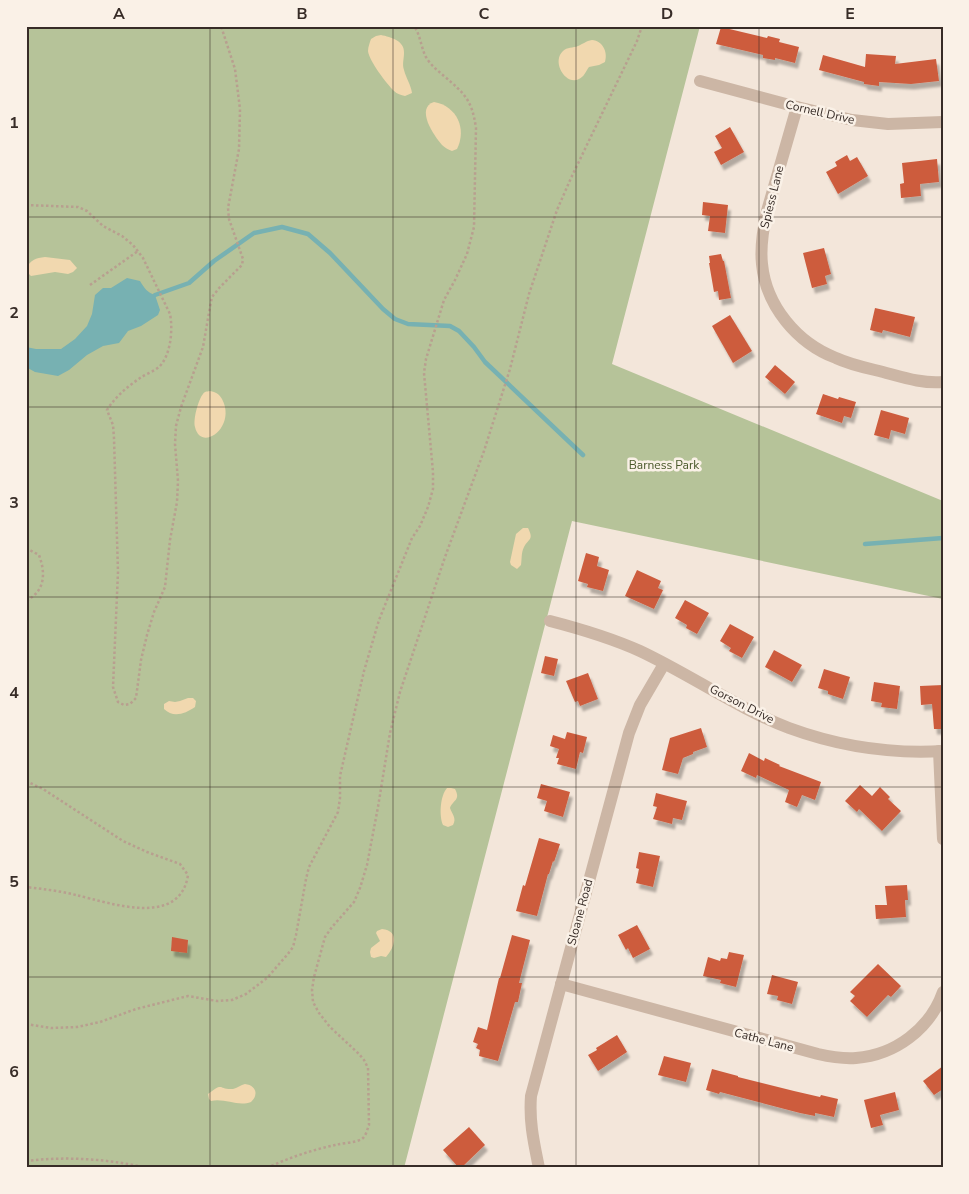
<svg xmlns="http://www.w3.org/2000/svg" width="969" height="1194" viewBox="0 0 969 1194" font-family="'Nunito Sans',sans-serif">
  <style>
    .green { fill: #b6c399 }
    .sand { fill: #f1d8af }
    .water { fill: #77b1b2 }
    .lines { fill: none; stroke-linecap: round; stroke-linejoin: round }
    .stream { stroke: #77b1b2; stroke-width: 4.5 }
    .building { fill: #cd5c3e; filter: url(#shadow) }
    .path { stroke: #b89f8f; stroke-width: 2.5; stroke-dasharray: 2.5 2.5; stroke-linecap: butt }
    .minor { stroke: #ccb6a5; stroke-width: 12 }
    .grid { fill: none; stroke: #372c27; stroke-width: 1; stroke-opacity: 0.55 }
    .labels { text-anchor: middle; dominant-baseline: central; stroke-width: 5; stroke-linejoin: round; paint-order: stroke }
    .street-label { font-size: 12px; fill: #372c27; stroke: #faf1e7 }
    .park-label { font-size: 12px; fill: #485729; stroke: #faf1e7 }
    .neatline { fill: none; stroke: #372c27; stroke-width: 2 }
    .grid-label { font-size: 16px; text-anchor: middle; font-weight: bold; fill: #372c27 }
  </style>
  <defs>
    <filter id="shadow"><feDropShadow dx="3" dy="5.5" stdDeviation="1" flood-color="#0004"/></filter>
  </defs>
  <rect width="100%" height="100%" fill="#f3e6da"/>
  <polygon class="green" points="26,26 700,26 612,364 943,501 943,599 572,521 404,1168 26,1168"/>
  <g class="sand">
    <path d="M381,35C391,37 405,41 404,53C404,59 402,64 404,70C406,78 411,85 412,93L405,96C401,95 397,94 394,91C387,84 369,61 368,51C368,47 370,42 371,39L376,36Z"/>
    <path d="M592,40C603,41 608,52 605,62L599,65L589,67C586,71 584,77 579,79C566,86 551,62 563,51C567,47 573,48 578,46C583,44 586,41 592,40Z"/>
    <path d="M434,102C457,106 467,129 457,149L452,151C449,150 445,148 442,145C434,136 415,108 434,102Z"/>
    <path d="M45,257L70,260L77,268L73,272L68,274L55,272L31,276L28,273L26,269C30,260 36,258 45,257Z"/>
    <path d="M210,391C216,392 219,394 222,399C237,427 201,453 195,427C193,420 198,400 203,394C205,391 206,392 210,391Z"/>
    <path d="M523,528H528C534,540 529,538 524,547C521,553 522,559 521,565L517,569L511,565L510,562L516,534Z"/>
    <path d="M188,698H193L196,701L195,707C185,714 173,718 164,709V704L169,701L175,702L180,701Z"/>
    <path d="M447,788H451L455,789C461,800 453,800 450,808C452,814 457,818 453,825L448,827L443,825C439,816 440,796 447,788Z"/>
    <path d="M382,929C400,931 395,947 386,957L381,956L374,958L371,957L370,952L371,948L380,941L376,933L377,931Z"/>
    <path d="M245,1084C256,1085 259,1095 251,1102C238,1107 225,1098 211,1101L209,1099L208,1094C224,1081 218,1090 233,1089C237,1088 241,1085 245,1084Z"/>
  </g>
  <path class="water" d="M127,278L140,281C144,288 148,293 155,295L160,310L158,315L141,326L128,331L119,343L103,346L87,355L69,370L58,376L35,372L26,367V347L36,349H61L75,339L87,326L92,314L95,295L103,288H111Z"/>
  <g class="lines">
    <g class="stream">
      <polyline points="155,295 189,283 214,261 254,233 282,227 308,234 330,253 383,309 395,319 408,324 450,326 459,331 474,347 485,362 583,455"/>
      <polyline points="865,544 943,538"/>
    </g>
  </g>
  <g class="building">
    <polygon points="721,27 767,38 768,36 780,39 779,42 799,47 795,63 775,58 775,60 763,58 763,55 716,44"/>
    <polygon points="866,54 896,56 895,64 936,59 939,81 911,84 879,82 879,86 864,84 864,82 819,70 823,55 865,67"/>
    <polygon points="730,127 744,152 721,165 714,152 722,148 715,136"/>
    <polygon points="847,155 850,161 857,157 868,176 838,194 826,172 837,166 835,162"/>
    <polygon points="937,159 939,182 920,184 921,196 901,198 900,184 904,183 902,163"/>
    <polygon points="703,202 728,205 725,233 708,231 710,216 702,215"/>
    <polygon points="824,248 831,274 825,276 827,284 812,288 803,253"/>
    <polygon points="721,254 723,261 724,261 731,298 719,300 718,291 714,292 709,263 710,263 709,256"/>
    <polygon points="875,308 915,317 910,337 883,330 882,333 870,330"/>
    <polygon points="730,315 752,351 733,363 712,326"/>
    <polygon points="775,365 795,382 785,394 765,377"/>
    <polygon points="823,394 838,399 839,397 856,402 851,418 844,416 842,423 816,414"/>
    <polygon points="881,410 909,418 905,434 891,430 889,439 874,435"/>
    <polygon points="586,553 599,557 597,566 609,570 603,591 587,587 588,584 578,581"/>
    <polygon points="637,570 661,581 658,588 663,590 654,609 625,596"/>
    <polygon points="685,600 709,613 697,634 686,628 687,625 675,618"/>
    <polygon points="730,624 754,637 742,658 729,651 731,648 720,641"/>
    <polygon points="774,650 802,665 792,682 765,667"/>
    <polygon points="545,656 558,659 554,676 541,673"/>
    <polygon points="824,669 850,677 843,699 828,694 828,691 818,688"/>
    <polygon points="588,673 598,699 580,706 578,701 575,702 566,681"/>
    <polygon points="874,682 900,686 897,709 881,707 882,703 871,701"/>
    <polygon points="943,685 943,729 934,729 932,704 921,705 920,686"/>
    <polygon points="701,728 707,747 693,752 693,754 683,758 678,774 662,770 670,738"/>
    <polygon points="567,732 587,737 583,753 580,752 576,769 557,764 559,758 556,758 559,749 550,746 553,735 565,739"/>
    <polygon points="749,753 764,761 765,758 780,765 779,766 821,782 815,800 802,795 797,807 785,802 789,790 757,775 756,778 741,771"/>
    <polygon points="541,784 570,792 563,817 544,811 547,801 537,798"/>
    <polygon points="860,785 872,796 880,787 890,797 888,799 901,811 882,831 859,809 857,812 845,801"/>
    <polygon points="656,793 687,801 682,820 673,818 672,824 653,819 657,807 653,806"/>
    <polygon points="539,838 560,844 554,862 553,861 549,874 548,874 537,916 516,911 523,885 525,886"/>
    <polygon points="639,852 660,856 653,887 636,883 639,869 636,868"/>
    <polygon points="907,885 908,900 905,900 906,917 876,919 875,905 887,905 885,886"/>
    <polygon points="637,925 650,949 633,958 628,948 626,950 618,935"/>
    <polygon points="512,935 530,940 519,983 522,983 518,1002 515,1002 498,1061 479,1056 480,1050 476,1048 478,1044 473,1042 478,1027 487,1030 499,978 500,978"/>
    <polygon points="172,937 188,940 187,953 171,951"/>
    <polygon points="729,952 744,955 736,987 720,983 721,980 703,976 708,957 720,961 721,958 727,959"/>
    <polygon points="878,964 901,986 891,997 888,995 867,1017 850,1001 855,996 850,992"/>
    <polygon points="772,975 798,982 792,1004 777,1000 778,996 767,994"/>
    <polygon points="617,1035 627,1052 598,1071 588,1055 597,1050 596,1048"/>
    <polygon points="664,1056 691,1063 686,1082 658,1075"/>
    <polygon points="943,1066 943,1089 934,1095 923,1081"/>
    <polygon points="712,1069 738,1076 738,1077 794,1091 820,1097 821,1095 838,1099 834,1117 815,1113 815,1116 800,1113 720,1092 719,1094 706,1090"/>
    <polygon points="895,1092 899,1110 880,1115 883,1125 871,1128 864,1100"/>
    <polygon points="469,1127 485,1145 461,1168 459,1168 443,1150"/>
  </g>
  <g class="lines">
    <g class="path">
      <path d="M26,205L78,207L87,211L103,226L122,236L133,245L143,258L170,314C173,329 171,354 160,366C155,371 146,374 140,378C127,387 115,397 107,410L113,425L114,438L118,572L113,687L118,702L124,705L130,704L136,698L141,660L147,635L154,612L165,587L170,540L177,502L178,481L175,444L176,426L181,407L203,347L210,307L212,297L220,287L242,265L243,259L229,219L228,208L239,149L240,109L235,69L221,26"/>
      <polyline points="90,285 138,251"/>
      <path d="M26,548L39,555C46,574 45,591 26,601"/>
      <path d="M26,781L43,789L123,841L147,852L180,864L188,875C180,928 110,903 76,895C60,891 43,889 26,887"/>
      <path d="M26,1024L51,1028L77,1027L100,1022L136,1009L188,996L217,1001L232,1000L246,994L267,978L287,955L293,947L296,935L306,879L309,867L338,812L340,798V776L364,671L379,620L412,538L420,526L428,507L433,489V472L424,373L426,359L444,300L455,280L467,254L474,227L476,128C472,100 465,94 444,76C438,71 432,66 427,59C421,49 421,36 414,26"/>
      <path d="M26,1161C67,1156 108,1159 148,1168"/>
      <path d="M267,1168C288,1158 312,1150 335,1145C343,1143 354,1143 362,1139C366,1136 367,1130 369,1125L368,1068L364,1060L359,1054L330,1027L319,1013L313,1002L312,990L314,977L325,937L332,927L354,902L360,888L367,865L378,807L390,733L400,692L445,557L484,451L510,369L529,294L557,210L571,178L637,41L642,26"/>
    </g>
    <g class="minor">
      <polyline points="700,81 797,107 852,120 888,124 943,122"/>
      <path d="M797,107L767,211C763,229 760,246 762,264C766,306 797,343 836,358C851,365 867,368 883,372C902,377 923,384 943,382"/>
      <path d="M550,621C581,629 611,638 640,651C691,675 737,708 789,728C838,746 891,754 943,751"/>
      <polyline points="939,751 943,839"/>
      <path d="M561,984L818,1054C831,1057 843,1059 856,1058C895,1055 930,1029 943,992"/>
      <path d="M539,1168C534,1143 529,1122 531,1096L629,733L640,705L664,664"/>
    </g>
  </g>
  <path class="grid" d="M210,26V1168M393,26V1168M576,26V1168M759,26V1168M26,217H943M26,407H943M26,597H943M26,787H943M26,977H943"/>
  <g class="labels">
    <g class="street-label">
      <text transform="translate(820 112) rotate(13)">Cornell Drive</text>
      <text transform="translate(772 197) rotate(-76)">Spiess Lane</text>
      <text transform="translate(742 704) rotate(27)">Gorson Drive</text>
      <text transform="translate(580 912) rotate(-75)">Sloane Road</text>
      <text transform="translate(764 1040) rotate(15)">Cathe Lane</text>
    </g>
    <g class="park-label">
      <text x="664" y="465">Barness Park</text>
    </g>
  </g>
  <rect width="969" height="1194" fill="none" stroke="#faf1e7" stroke-width="55"/>
  <rect x="28" y="28" width="914" height="1138" class="neatline"/>
  <g class="grid-label">
    <text x="119" y="19">A</text>
    <text x="302" y="19">B</text>
    <text x="484" y="19">C</text>
    <text x="667" y="19">D</text>
    <text x="850" y="19">E</text>
    <text x="14" y="128">1</text>
    <text x="14" y="318">2</text>
    <text x="14" y="508">3</text>
    <text x="14" y="698">4</text>
    <text x="14" y="887">5</text>
    <text x="14" y="1077">6</text>
  </g>
</svg>
